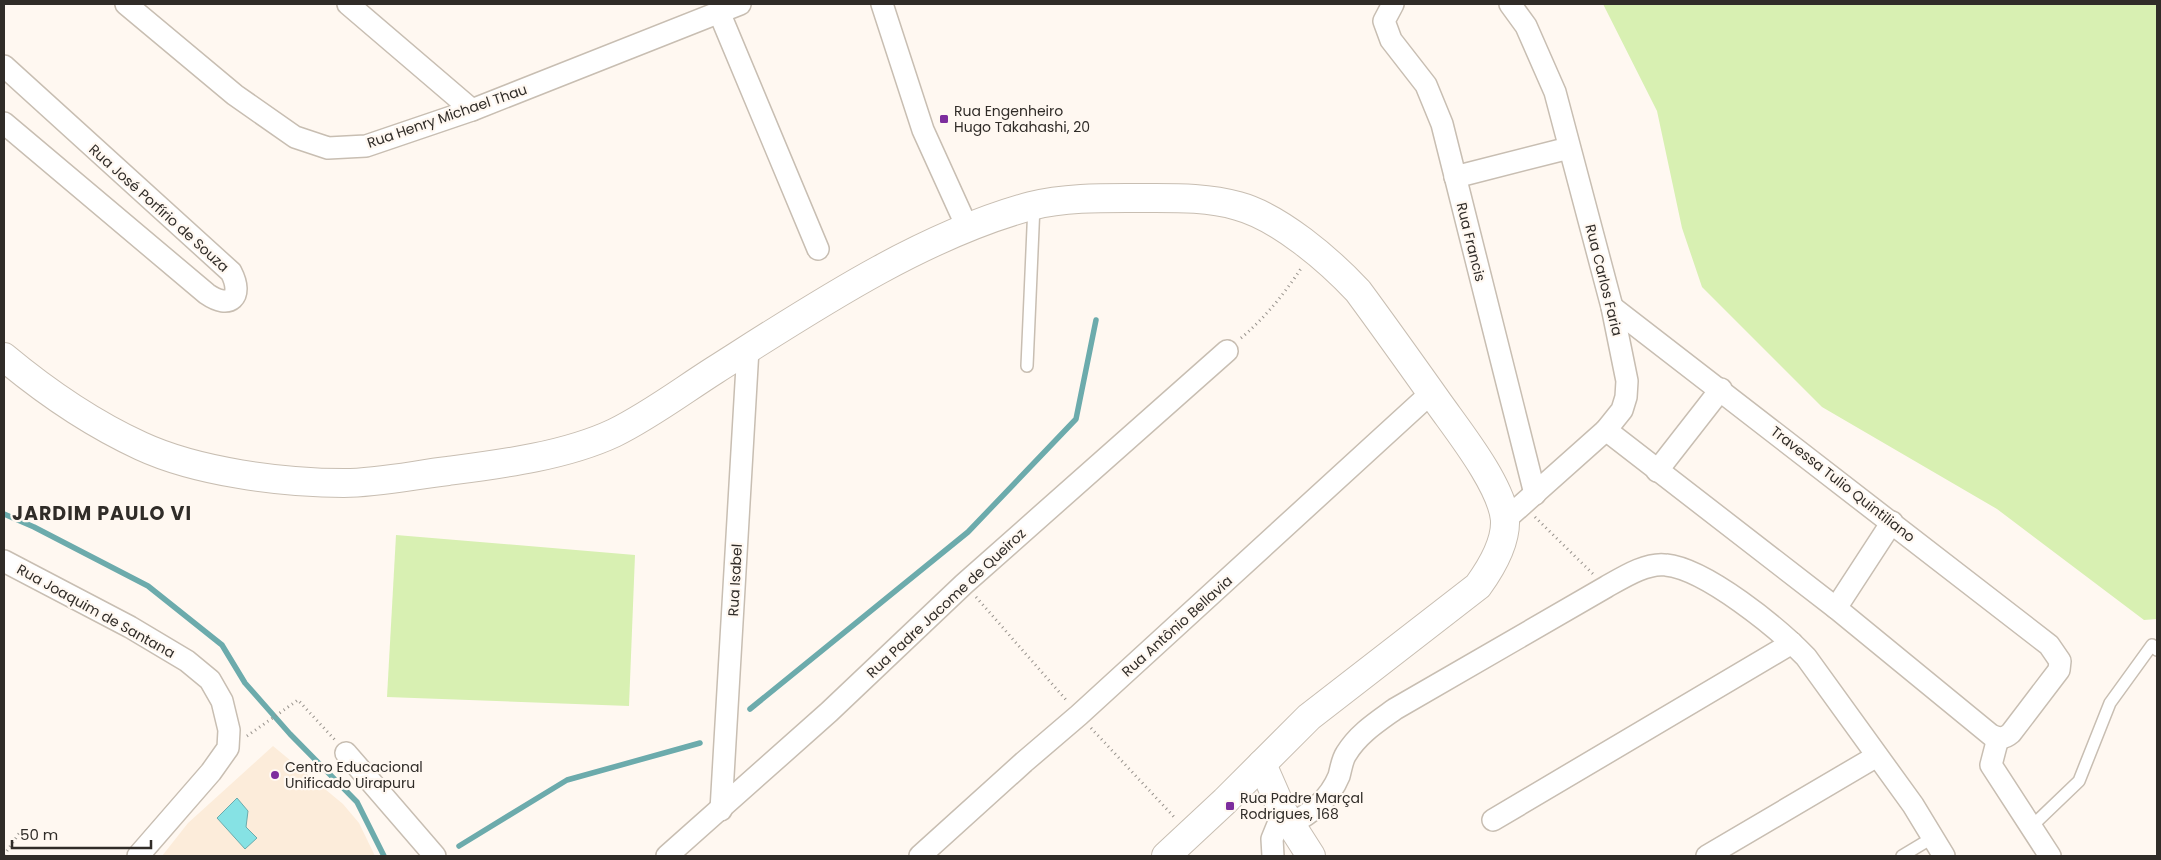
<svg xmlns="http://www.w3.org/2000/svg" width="2161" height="860" viewBox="0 0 2161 860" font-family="Poppins,sans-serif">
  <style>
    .built { fill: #fcecda }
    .green { fill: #d8f0b2 }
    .water { fill: #86e2e4; stroke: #6cabac }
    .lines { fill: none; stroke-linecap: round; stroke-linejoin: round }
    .stream { stroke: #6cabac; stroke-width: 5.5 }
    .lane-casing { stroke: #c8beb2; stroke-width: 14 }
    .street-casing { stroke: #c8beb2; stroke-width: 24 }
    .secondary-casing { stroke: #c8beb2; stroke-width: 30 }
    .path { stroke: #98938d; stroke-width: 3; stroke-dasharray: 1 4; stroke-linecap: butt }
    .lane { stroke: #fff; stroke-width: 11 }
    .street { stroke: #fff; stroke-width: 21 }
    .secondary { stroke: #fff; stroke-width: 28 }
    .poi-dot { fill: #7d2d9d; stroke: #fff8f1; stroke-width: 2 }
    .labels { text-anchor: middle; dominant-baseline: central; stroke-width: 4.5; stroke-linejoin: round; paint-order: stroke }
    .poi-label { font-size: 14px; fill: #302c28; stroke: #fff8f1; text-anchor: start }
    .street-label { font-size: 14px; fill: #302c28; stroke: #fff8f1 }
    .district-label { font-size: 19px; font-weight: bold; letter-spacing: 1px; fill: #302c28; stroke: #fff8f1 }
  </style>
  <rect width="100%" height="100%" fill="#fff8f1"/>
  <polygon class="built" points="273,746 343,804 359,823 375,856 162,856 188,823"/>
  <g class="green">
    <polygon points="1603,4 2157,4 2157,619 2144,620 1997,509 1822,407 1702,287 1682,228 1657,111"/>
    <polygon points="396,535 635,555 629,706 387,697"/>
  </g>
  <polygon class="water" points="237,798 248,811 246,827 257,838 245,849 217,818"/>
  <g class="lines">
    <g class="stream">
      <polyline points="4,514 34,527 148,586 222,645 245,683 290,734 357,802 384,856"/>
      <polyline points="750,709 968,532 1076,419 1096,320"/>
      <polyline points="459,846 567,780 700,743"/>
    </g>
    <g class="lane-casing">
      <g id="lane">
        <polyline points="1027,366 1034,205"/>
        <polyline points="2031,827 2079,781 2110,703 2152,645 2157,650"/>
        <polyline points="1902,856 1932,838"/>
      </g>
    </g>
    <g class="street-casing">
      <g id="street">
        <polyline points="126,4 235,95 295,137 328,148 366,146 472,110 740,4"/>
        <polyline points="348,4 472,110"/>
        <polyline points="882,4 923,130 967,227"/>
        <polyline points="1393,4 1384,21 1391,40 1426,85 1442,124 1535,494"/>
        <polyline points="719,12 818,249"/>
        <path d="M4,66L231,272C244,297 230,310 207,294L4,123"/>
        <polyline points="1455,177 1569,148"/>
        <path d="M1606,430L1836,608L1991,735C1999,739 2004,739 2011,733L2059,670L2060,661L2049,645L1612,307"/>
        <polyline points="1657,471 1721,389"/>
        <polyline points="1505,520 1606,430 1622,410 1626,397 1627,381 1612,307 1555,92 1526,26 1510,4"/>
        <polyline points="4,561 130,627 187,661 210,680 222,701 229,730 228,748 211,772 138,856"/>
        <polyline points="1836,608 1892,522"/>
        <polyline points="1998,738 1991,765 2050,856"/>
        <polyline points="346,753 435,856"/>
        <polyline points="721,810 748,349"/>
        <polyline points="1493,820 1792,643"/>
        <path d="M1290,825C1312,812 1329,800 1339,776C1341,769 1342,760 1346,754C1358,734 1377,722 1395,709L1606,587C1622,578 1647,562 1666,565C1706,569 1778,628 1806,657L1913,805L1944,856"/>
        <polyline points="667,856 829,712 964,584 1227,351"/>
        <polyline points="920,856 1024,762 1079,715 1431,393"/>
        <polyline points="1273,856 1272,839 1283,812"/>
        <polyline points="1707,856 1877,756"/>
      </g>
    </g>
    <g class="secondary-casing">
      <g id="secondary">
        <path d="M4,357C46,392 91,423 141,446C197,472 283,483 344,483C378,483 414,475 448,471C501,464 565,456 614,433C649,416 682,391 715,370C811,309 920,236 1031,206C1066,197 1106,198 1142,198C1174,198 1207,197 1238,206C1279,217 1329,260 1358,291C1386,329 1413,367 1440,405C1460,433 1502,486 1505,520C1506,542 1491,568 1478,586L1309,717L1225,801L1166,856"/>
        <polyline points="1262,764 1283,812 1311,856"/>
      </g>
    </g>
    <g class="path">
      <path d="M1241,338C1265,318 1285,293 1302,267"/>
      <polyline points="1535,517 1593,574"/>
      <polyline points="976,597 1067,701"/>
      <polyline points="1091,728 1176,819"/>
      <polyline points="247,736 298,700 335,740"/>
      <polyline points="4,855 23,828"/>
    </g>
    <use href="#lane" class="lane"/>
    <use href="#street" class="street"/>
    <use href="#secondary" class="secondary"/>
  </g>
  <g class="poi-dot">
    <rect x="939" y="114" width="10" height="10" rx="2.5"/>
    <circle cx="275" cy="775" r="5"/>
    <rect x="1225" y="801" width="10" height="10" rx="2.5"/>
  </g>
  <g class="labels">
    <g class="poi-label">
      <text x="954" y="111">Rua Engenheiro<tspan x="954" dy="16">Hugo Takahashi, 20</tspan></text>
      <text x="285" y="767">Centro Educacional<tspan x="285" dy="16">Unificado Uirapuru</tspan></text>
      <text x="1240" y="798">Rua Padre Marçal<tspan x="1240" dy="16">Rodrigues, 168</tspan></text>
    </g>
    <g class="street-label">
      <text transform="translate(447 116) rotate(-19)">Rua Henry Michael Thau</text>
      <text transform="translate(159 208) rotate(42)">Rua José Porfírio de Souza</text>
      <text transform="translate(1471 242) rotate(76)">Rua Francis</text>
      <text transform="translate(1604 280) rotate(76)">Rua Carlos Faria</text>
      <text transform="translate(1843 484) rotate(38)">Travessa Tulio Quintiliano</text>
      <text transform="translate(735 580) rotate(-87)">Rua Isabel</text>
      <text transform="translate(946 603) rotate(-43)">Rua Padre Jacome de Queiroz</text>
      <text transform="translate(96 611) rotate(29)">Rua Joaquim de Santana</text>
      <text transform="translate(1177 626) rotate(-42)">Rua Antônio Bellavia</text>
    </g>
    <g class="district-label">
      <text x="102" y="513">JARDIM PAULO VI</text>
    </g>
  </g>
  <rect width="2161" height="860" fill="none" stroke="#302c28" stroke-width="10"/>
  <path d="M12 840v8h139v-8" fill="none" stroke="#302c28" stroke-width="2.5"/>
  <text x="20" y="840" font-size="15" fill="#302c28" stroke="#fff8f1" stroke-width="4" paint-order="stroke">50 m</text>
</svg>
